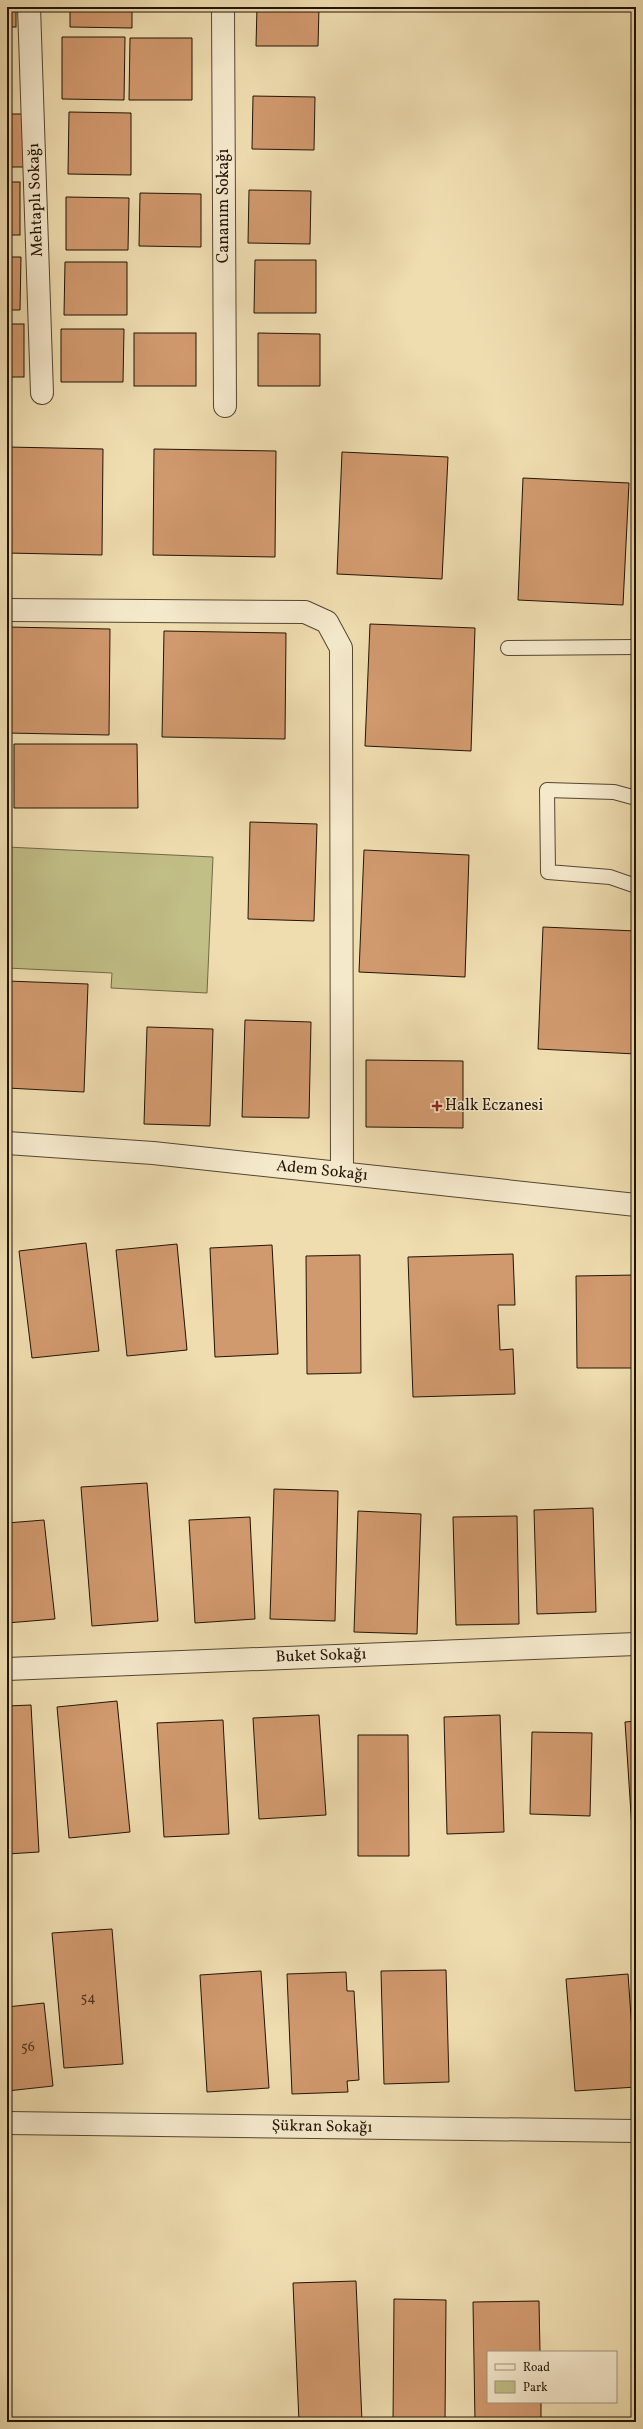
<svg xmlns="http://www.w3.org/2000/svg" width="643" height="2429" viewBox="0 0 643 2429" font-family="Vollkorn,serif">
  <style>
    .green { fill: #c1be86; stroke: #716946 }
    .building { fill: #d1996e; stroke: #211405 }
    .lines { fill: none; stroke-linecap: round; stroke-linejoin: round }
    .service-casing { stroke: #544630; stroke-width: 16 }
    .minor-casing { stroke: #544630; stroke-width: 24 }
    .service { stroke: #f5e9cc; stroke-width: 14 }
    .minor { stroke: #f5e9cc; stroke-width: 22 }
    .poi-dot { fill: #8f2418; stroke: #f5e9cc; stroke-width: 1.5 }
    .labels { text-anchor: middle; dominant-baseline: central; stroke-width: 3; stroke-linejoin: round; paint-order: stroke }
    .number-label { font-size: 14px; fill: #4d351f }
    .street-label { font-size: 16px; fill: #211405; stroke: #f5e9cc }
    .poi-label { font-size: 16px; fill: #211405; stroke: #f5e9cc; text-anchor: start }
  </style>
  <rect width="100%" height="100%" fill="#efddb0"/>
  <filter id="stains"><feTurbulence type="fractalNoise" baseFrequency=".005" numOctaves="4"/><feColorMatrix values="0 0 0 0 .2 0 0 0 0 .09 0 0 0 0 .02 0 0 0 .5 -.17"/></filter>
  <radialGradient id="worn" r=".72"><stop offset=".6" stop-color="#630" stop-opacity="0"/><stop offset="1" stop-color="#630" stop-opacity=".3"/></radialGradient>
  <polygon class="green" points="7,847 213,857 207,993 111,988 112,973 7,968"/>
  <g class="building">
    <rect x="7" y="7" width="9" height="20"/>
    <polygon points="70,7 132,7 132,28 70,27"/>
    <polygon points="257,7 319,7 318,46 256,46"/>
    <polygon points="62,37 125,37 124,100 62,99"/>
    <polygon points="130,38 192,38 192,100 129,100"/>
    <polygon points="253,96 315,97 314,150 252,149"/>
    <polygon points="69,112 131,113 131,175 68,174"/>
    <rect x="7" y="114" width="18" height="53"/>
    <rect x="7" y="182" width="13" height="53"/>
    <polygon points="249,190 311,191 310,244 248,243"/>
    <polygon points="140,193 201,194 201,247 139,246"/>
    <polygon points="66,197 129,198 128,250 66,250"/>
    <polygon points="7,257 21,257 20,310 7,310"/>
    <polygon points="255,260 316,260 316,313 254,313"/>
    <polygon points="65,262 127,262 127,315 64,315"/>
    <rect x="7" y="324" width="17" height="53"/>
    <polygon points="61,329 124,329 123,382 61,382"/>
    <rect x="134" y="333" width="62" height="53"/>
    <polygon points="258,333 320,334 320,386 258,386"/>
    <polygon points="7,447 103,449 102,555 7,553"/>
    <polygon points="154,449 276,451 275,557 153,555"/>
    <polygon points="342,452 448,457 442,579 337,574"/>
    <polygon points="523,478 629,483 623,605 518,600"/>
    <polygon points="370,624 475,628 471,751 365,746"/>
    <polygon points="7,627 110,629 109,735 7,733"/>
    <polygon points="164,631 286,633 285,739 162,737"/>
    <polygon points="14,744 137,744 138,808 14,808"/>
    <polygon points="250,822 317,824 314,921 248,919"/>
    <polygon points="364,850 469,855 465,977 359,972"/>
    <polygon points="543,927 636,931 636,1054 538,1049"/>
    <polygon points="7,981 88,984 84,1092 7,1088"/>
    <polygon points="245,1020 311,1022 309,1118 242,1117"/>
    <polygon points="147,1027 213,1029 210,1126 144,1124"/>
    <polygon points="366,1060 463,1061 463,1128 366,1127"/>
    <polygon points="86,1243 99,1351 32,1358 19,1251"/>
    <polygon points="177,1244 187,1350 127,1356 116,1250"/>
    <polygon points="272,1245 278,1354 215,1357 210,1248"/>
    <polygon points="513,1254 515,1305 498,1305 500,1350 513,1349 515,1394 413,1397 408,1257"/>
    <polygon points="360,1255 361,1373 307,1374 306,1256"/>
    <polygon points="636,1275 636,1368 577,1368 576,1276"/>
    <polygon points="7,1301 10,1330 7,1331"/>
    <polygon points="147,1483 158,1621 92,1626 81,1487"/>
    <polygon points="274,1489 338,1491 335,1621 270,1619"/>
    <polygon points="593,1508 596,1612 537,1614 534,1510"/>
    <polygon points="358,1511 421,1514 417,1634 354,1632"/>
    <polygon points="517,1516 519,1624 456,1625 453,1517"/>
    <polygon points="250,1517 255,1619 195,1623 189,1520"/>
    <polygon points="44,1520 55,1619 7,1623 7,1523"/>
    <polygon points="117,1701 130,1832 69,1838 57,1707"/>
    <polygon points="31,1705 39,1852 7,1854 7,1706"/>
    <polygon points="319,1715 326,1815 259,1819 253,1718"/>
    <polygon points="500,1715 504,1832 447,1834 444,1717"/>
    <polygon points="223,1720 229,1834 164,1837 157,1723"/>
    <polygon points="636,1721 636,1829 632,1829 625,1722"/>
    <polygon points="532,1732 592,1733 590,1816 530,1814"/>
    <polygon points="358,1735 408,1735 409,1856 358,1856"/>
    <polygon points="112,1929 123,2064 64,2068 52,1933"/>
    <polygon points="446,1970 449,2082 384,2084 381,1971"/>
    <polygon points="261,1971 269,2088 207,2092 200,1975"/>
    <polygon points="346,1972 347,1991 354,1991 359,2080 347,2081 348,2092 292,2094 287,1974"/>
    <polygon points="628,1974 636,2087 575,2091 566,1979"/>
    <polygon points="44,2003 53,2086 7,2091 7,2007"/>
    <polygon points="356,2281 362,2422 299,2422 293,2283"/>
    <polygon points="394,2299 446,2300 445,2422 393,2422"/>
    <polygon points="539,2301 540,2352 488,2352 488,2402 541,2402 541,2422 475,2422 473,2302"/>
  </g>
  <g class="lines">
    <g class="service-casing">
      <g id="service">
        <polyline points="508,648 636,647"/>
        <polyline points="636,798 614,792 547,790 548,872 610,877 636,886"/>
      </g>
    </g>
    <g class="minor-casing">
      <g id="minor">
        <polyline points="29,7 42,393"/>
        <polyline points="223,7 225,406"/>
        <polyline points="7,610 305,612 327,622 341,648 342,1173"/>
        <polyline points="7,1143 153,1153 636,1205"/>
        <polyline points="7,1669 636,1644"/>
        <polyline points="7,2123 636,2131"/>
      </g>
    </g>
    <use href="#service" class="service"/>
    <use href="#minor" class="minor"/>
  </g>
  <path class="poi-dot" d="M435 1100h4v4h4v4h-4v4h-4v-4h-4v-4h4z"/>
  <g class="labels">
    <g class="number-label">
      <text x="88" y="1998">54</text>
      <text x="28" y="2047">56</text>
    </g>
    <g class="street-label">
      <text transform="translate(36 200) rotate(-92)">Mehtaplı Sokağı</text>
      <text transform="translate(224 206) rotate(-90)">Cananım Sokağı</text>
      <text transform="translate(322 1171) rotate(6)">Adem Sokağı</text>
      <text transform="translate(321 1656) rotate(-2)">Buket Sokağı</text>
      <text transform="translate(322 2127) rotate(1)">Şükran Sokağı</text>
    </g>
    <g class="poi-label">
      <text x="445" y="1106">Halk Eczanesi</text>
    </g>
  </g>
  <rect width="643" height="2429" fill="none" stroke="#efddb0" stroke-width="24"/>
  <rect x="8" y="8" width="627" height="2413" fill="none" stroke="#211405" stroke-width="2"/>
  <rect x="12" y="12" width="619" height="2405" fill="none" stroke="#211405"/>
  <rect x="487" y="2351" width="130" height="52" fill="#f5e9cc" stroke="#a0947c"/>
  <rect x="495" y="2364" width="20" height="6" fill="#f5e9cc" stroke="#a0947c"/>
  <text x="523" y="2371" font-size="12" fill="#211405">Road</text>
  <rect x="495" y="2381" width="20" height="12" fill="#c1be86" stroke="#a0947c"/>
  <text x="523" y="2391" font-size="12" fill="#211405">Park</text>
  <rect width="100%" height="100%" filter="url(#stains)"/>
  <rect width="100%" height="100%" fill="url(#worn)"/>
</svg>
